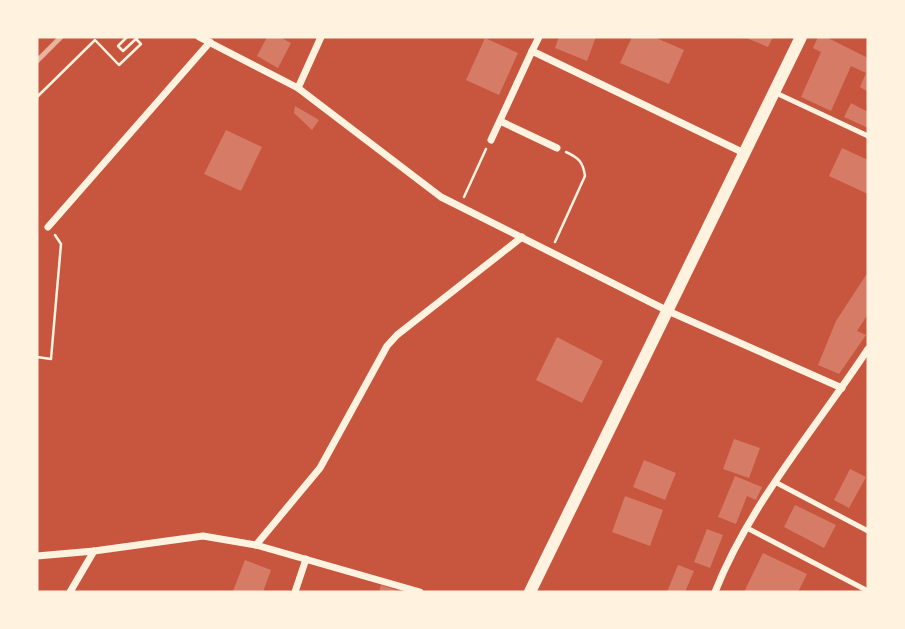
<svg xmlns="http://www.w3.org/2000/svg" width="905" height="629" viewBox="0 0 905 629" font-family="'Work Sans',sans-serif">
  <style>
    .building { fill: #d67c66 }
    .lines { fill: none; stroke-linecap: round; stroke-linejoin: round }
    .path { stroke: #fff3e0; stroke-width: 2.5 }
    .service { stroke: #fff3e0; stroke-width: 5 }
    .minor { stroke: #fff3e0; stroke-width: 7 }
    .tertiary { stroke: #fff3e0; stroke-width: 12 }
    .rail { stroke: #e9b49f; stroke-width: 5 }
  </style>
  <rect width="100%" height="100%" fill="#c8553d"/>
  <g class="building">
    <polygon points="267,37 280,37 291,43 278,68 257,56"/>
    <polygon points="559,37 596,37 587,61 555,48"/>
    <polygon points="632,37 654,37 684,50 669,84 620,63"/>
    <polygon points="744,37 773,37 768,47"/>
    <polygon points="818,37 826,37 868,58 868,92 860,87 866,73 851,66 831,111 801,97 821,52 813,48"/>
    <polygon points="485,38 518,53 499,95 466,80"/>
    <polygon points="851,103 868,112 868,128 844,117"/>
    <polygon points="295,106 319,120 312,130 294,113"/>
    <polygon points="226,130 262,147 241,191 204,174"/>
    <polygon points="842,148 868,160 868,194 829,176"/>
    <polygon points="868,272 868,314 857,331 866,335 839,374 818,365 836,321"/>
    <polygon points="557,337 603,361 582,403 536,380"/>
    <polygon points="734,439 760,448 749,478 723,469"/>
    <polygon points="644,460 676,473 665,500 633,487"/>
    <polygon points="850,469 866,477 849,508 834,500"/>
    <polygon points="735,476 762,487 756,500 747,496 736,524 718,517"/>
    <polygon points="625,496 663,510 650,546 612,532"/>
    <polygon points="795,505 836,525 824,548 784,527"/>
    <polygon points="707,529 723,535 710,568 694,562"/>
    <polygon points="763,553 807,574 798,592 744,592"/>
    <polygon points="245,560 271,570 263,592 233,591"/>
    <polygon points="678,565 694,571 685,592 667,592"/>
    <polygon points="381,585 402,592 379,592"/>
  </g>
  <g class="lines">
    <g class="path">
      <polyline points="127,37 118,46 123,51 138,37"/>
      <polyline points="37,97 95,40 119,65 141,44 136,39"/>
      <polyline points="464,197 486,149"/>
      <path d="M555,242L585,176C583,162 579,158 566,152"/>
      <polyline points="37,357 51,359 61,244 55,235"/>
    </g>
    <g class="service">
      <polyline points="776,93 868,136"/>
      <polyline points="775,482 868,531"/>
      <polyline points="747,528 868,591"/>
    </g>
    <g class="minor">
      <polyline points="199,37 298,88 441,197 668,311 842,388"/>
      <polyline points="539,37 532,51 744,153"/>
      <polyline points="298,88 321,37"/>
      <polyline points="500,121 557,148"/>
      <polyline points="491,140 532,51"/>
      <polyline points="48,227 210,42"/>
      <polyline points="256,545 320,468 387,346 397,335 522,237"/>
      <polyline points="37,556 94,551 203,536 256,545 420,592"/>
      <polyline points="70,592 94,551"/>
      <polyline points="295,592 306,559"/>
      <path d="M715,592C750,503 816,428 868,349"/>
    </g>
    <polyline class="tertiary" points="530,592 801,37"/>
    <polyline class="rail" points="37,61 61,37"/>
  </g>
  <rect width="905" height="629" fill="none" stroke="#fff3e0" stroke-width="77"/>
</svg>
